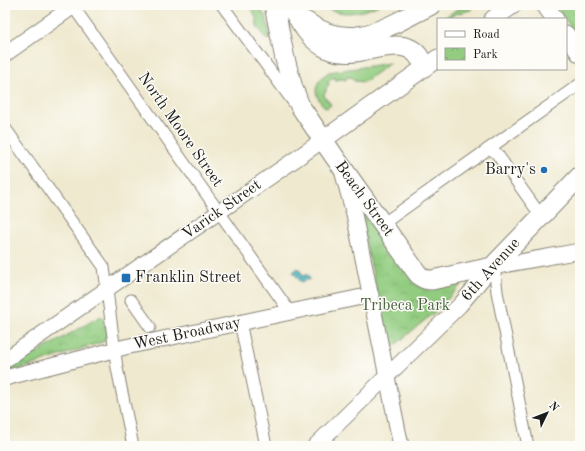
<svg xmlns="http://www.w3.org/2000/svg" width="585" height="451" viewBox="0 0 585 451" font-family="'Old Standard TT',serif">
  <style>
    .green { fill: #92cc80; stroke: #57744e }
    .park { fill: url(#park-crowns); stroke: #57744e }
    .water { fill: url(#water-ripples); stroke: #2d656a }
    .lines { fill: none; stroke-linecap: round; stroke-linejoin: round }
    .street-casing { stroke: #868276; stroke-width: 13 }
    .secondary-casing { stroke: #868276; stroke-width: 17 }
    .primary-casing { stroke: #868276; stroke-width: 19 }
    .highway-casing { stroke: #868276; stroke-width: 21 }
    .street { stroke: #fff; stroke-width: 11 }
    .secondary { stroke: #fff; stroke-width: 15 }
    .primary { stroke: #fff; stroke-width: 17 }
    .highway { stroke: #fff; stroke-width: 19 }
    .poi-dot { fill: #1f6fb2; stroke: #fdfcf7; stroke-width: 1.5 }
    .labels { text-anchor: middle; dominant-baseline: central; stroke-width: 3; stroke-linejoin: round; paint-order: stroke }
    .street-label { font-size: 16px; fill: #1c1c1c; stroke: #fdfcf7 }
    .poi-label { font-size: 16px; fill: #1c1c1c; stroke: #fdfcf7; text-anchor: end }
    .park-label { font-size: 16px; fill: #4b6244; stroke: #fdfcf7 }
  </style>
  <defs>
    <pattern id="park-crowns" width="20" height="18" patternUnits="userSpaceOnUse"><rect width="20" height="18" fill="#92cc80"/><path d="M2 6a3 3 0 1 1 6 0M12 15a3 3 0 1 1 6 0" fill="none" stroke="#7daf6e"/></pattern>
    <pattern id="water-ripples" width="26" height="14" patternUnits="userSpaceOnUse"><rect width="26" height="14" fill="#3eaeb8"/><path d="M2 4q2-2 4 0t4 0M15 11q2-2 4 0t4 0" fill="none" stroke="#338d95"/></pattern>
  </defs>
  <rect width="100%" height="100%" fill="#fdfcf7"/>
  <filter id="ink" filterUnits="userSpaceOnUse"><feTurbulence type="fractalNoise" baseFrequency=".025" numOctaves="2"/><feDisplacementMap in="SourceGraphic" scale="8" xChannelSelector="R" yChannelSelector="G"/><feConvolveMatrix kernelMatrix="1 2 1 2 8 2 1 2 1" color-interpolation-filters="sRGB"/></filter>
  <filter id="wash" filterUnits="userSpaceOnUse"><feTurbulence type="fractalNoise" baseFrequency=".012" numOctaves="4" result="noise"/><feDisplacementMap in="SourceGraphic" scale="16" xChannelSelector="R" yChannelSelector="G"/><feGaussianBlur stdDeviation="0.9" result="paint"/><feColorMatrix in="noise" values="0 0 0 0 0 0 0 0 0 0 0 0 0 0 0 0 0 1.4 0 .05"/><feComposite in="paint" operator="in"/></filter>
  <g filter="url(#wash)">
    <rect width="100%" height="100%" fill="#efe9cf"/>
    <g class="green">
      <polygon points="250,5 261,5 262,13 266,16 271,40 266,39 257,26 256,17"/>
      <path d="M320,5H379C359,14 339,17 320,5Z"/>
      <polygon points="472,5 471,10 455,14 448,19 443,19 457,9"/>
      <path d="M390,63L364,82L354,81V78L347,77L346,80L341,79L336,80L334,77L328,82L329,85L326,88V92L324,93L325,99H327L331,105L326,108C312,96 313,82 329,72Z"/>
    </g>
    <g class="park">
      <polygon points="555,5 580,5 580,40"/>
      <path d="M362,212L414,283C429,296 447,281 462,284L437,310L394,346L390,345L388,340L360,217L361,213Z"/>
      <polygon points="101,316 105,320 108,337 105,341 5,374 5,371"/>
    </g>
    <polygon class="water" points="298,268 304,276 307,274 310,279 301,282 293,272"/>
  </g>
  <g filter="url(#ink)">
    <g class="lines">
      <g class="street-casing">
        <g id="street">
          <polyline points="72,5 290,312"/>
          <polyline points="222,5 294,103"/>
          <polyline points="5,128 104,267 117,368 133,446"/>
          <polyline points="488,149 494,151 497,154 541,216"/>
          <polyline points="379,219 386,221 391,218 580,84"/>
          <polyline points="492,267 495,273 497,292 528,446"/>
          <polyline points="131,300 150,327"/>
          <polyline points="240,322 266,446"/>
        </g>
      </g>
      <g class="secondary-casing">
        <g id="secondary">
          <polyline points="5,54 75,5"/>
          <polyline points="343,174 354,214 401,446"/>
          <path d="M5,360C110,286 217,214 323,140"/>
          <polyline points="5,378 125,347 371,295"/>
          <polyline points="315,446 460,305 492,267 580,251"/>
        </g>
      </g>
      <g class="primary-casing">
        <g id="primary">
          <polyline points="545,5 555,19"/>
          <polyline points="493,19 513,5"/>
          <polyline points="566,34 580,54"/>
          <polyline points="323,140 438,58"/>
        </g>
      </g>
      <g class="highway-casing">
        <g id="highway">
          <path d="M274,5L285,59L293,88L300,106L334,156L415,270C420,277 423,280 432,280L492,267L580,176"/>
          <path d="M290,5C300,22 309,40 328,49C361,64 410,23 424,67"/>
          <path d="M305,21C351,55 388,26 431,5"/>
        </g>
      </g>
      <use href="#street" class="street"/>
      <use href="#secondary" class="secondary"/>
      <use href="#primary" class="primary"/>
      <use href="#highway" class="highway"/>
    </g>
  </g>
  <g class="poi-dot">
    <circle cx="544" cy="170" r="4"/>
    <rect x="121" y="273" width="10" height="10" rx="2"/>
  </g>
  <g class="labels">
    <g class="street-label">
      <text transform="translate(180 130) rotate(55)">North Moore Street</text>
      <text transform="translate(364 199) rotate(54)">Beach Street</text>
      <text transform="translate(222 210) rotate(-35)">Varick Street</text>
      <text transform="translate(491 270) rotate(-48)">6th Avenue</text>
      <text transform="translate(187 334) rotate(-12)">West Broadway</text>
    </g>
    <g class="poi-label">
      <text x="536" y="170">Barry's</text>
      <text x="135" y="278" text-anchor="start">Franklin Street</text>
    </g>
    <g class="park-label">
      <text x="405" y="306">Tribeca Park</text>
    </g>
  </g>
  <rect width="585" height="451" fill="none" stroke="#fdfcf7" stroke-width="20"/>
  <rect x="437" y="18" width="130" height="52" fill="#fdfcf7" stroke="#a3a29f"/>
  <rect x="445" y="31" width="20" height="6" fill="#ffffff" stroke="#a3a29f"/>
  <text x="473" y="38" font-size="12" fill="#1c1c1c">Road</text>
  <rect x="445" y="48" width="20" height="12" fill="url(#park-crowns)" stroke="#a3a29f"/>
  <text x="473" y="58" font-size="12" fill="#1c1c1c">Park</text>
  <g transform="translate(547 413) rotate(47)" stroke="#fdfcf7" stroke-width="3" paint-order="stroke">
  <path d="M0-3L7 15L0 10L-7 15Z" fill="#1c1c1c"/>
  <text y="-6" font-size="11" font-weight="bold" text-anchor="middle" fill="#1c1c1c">N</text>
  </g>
</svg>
